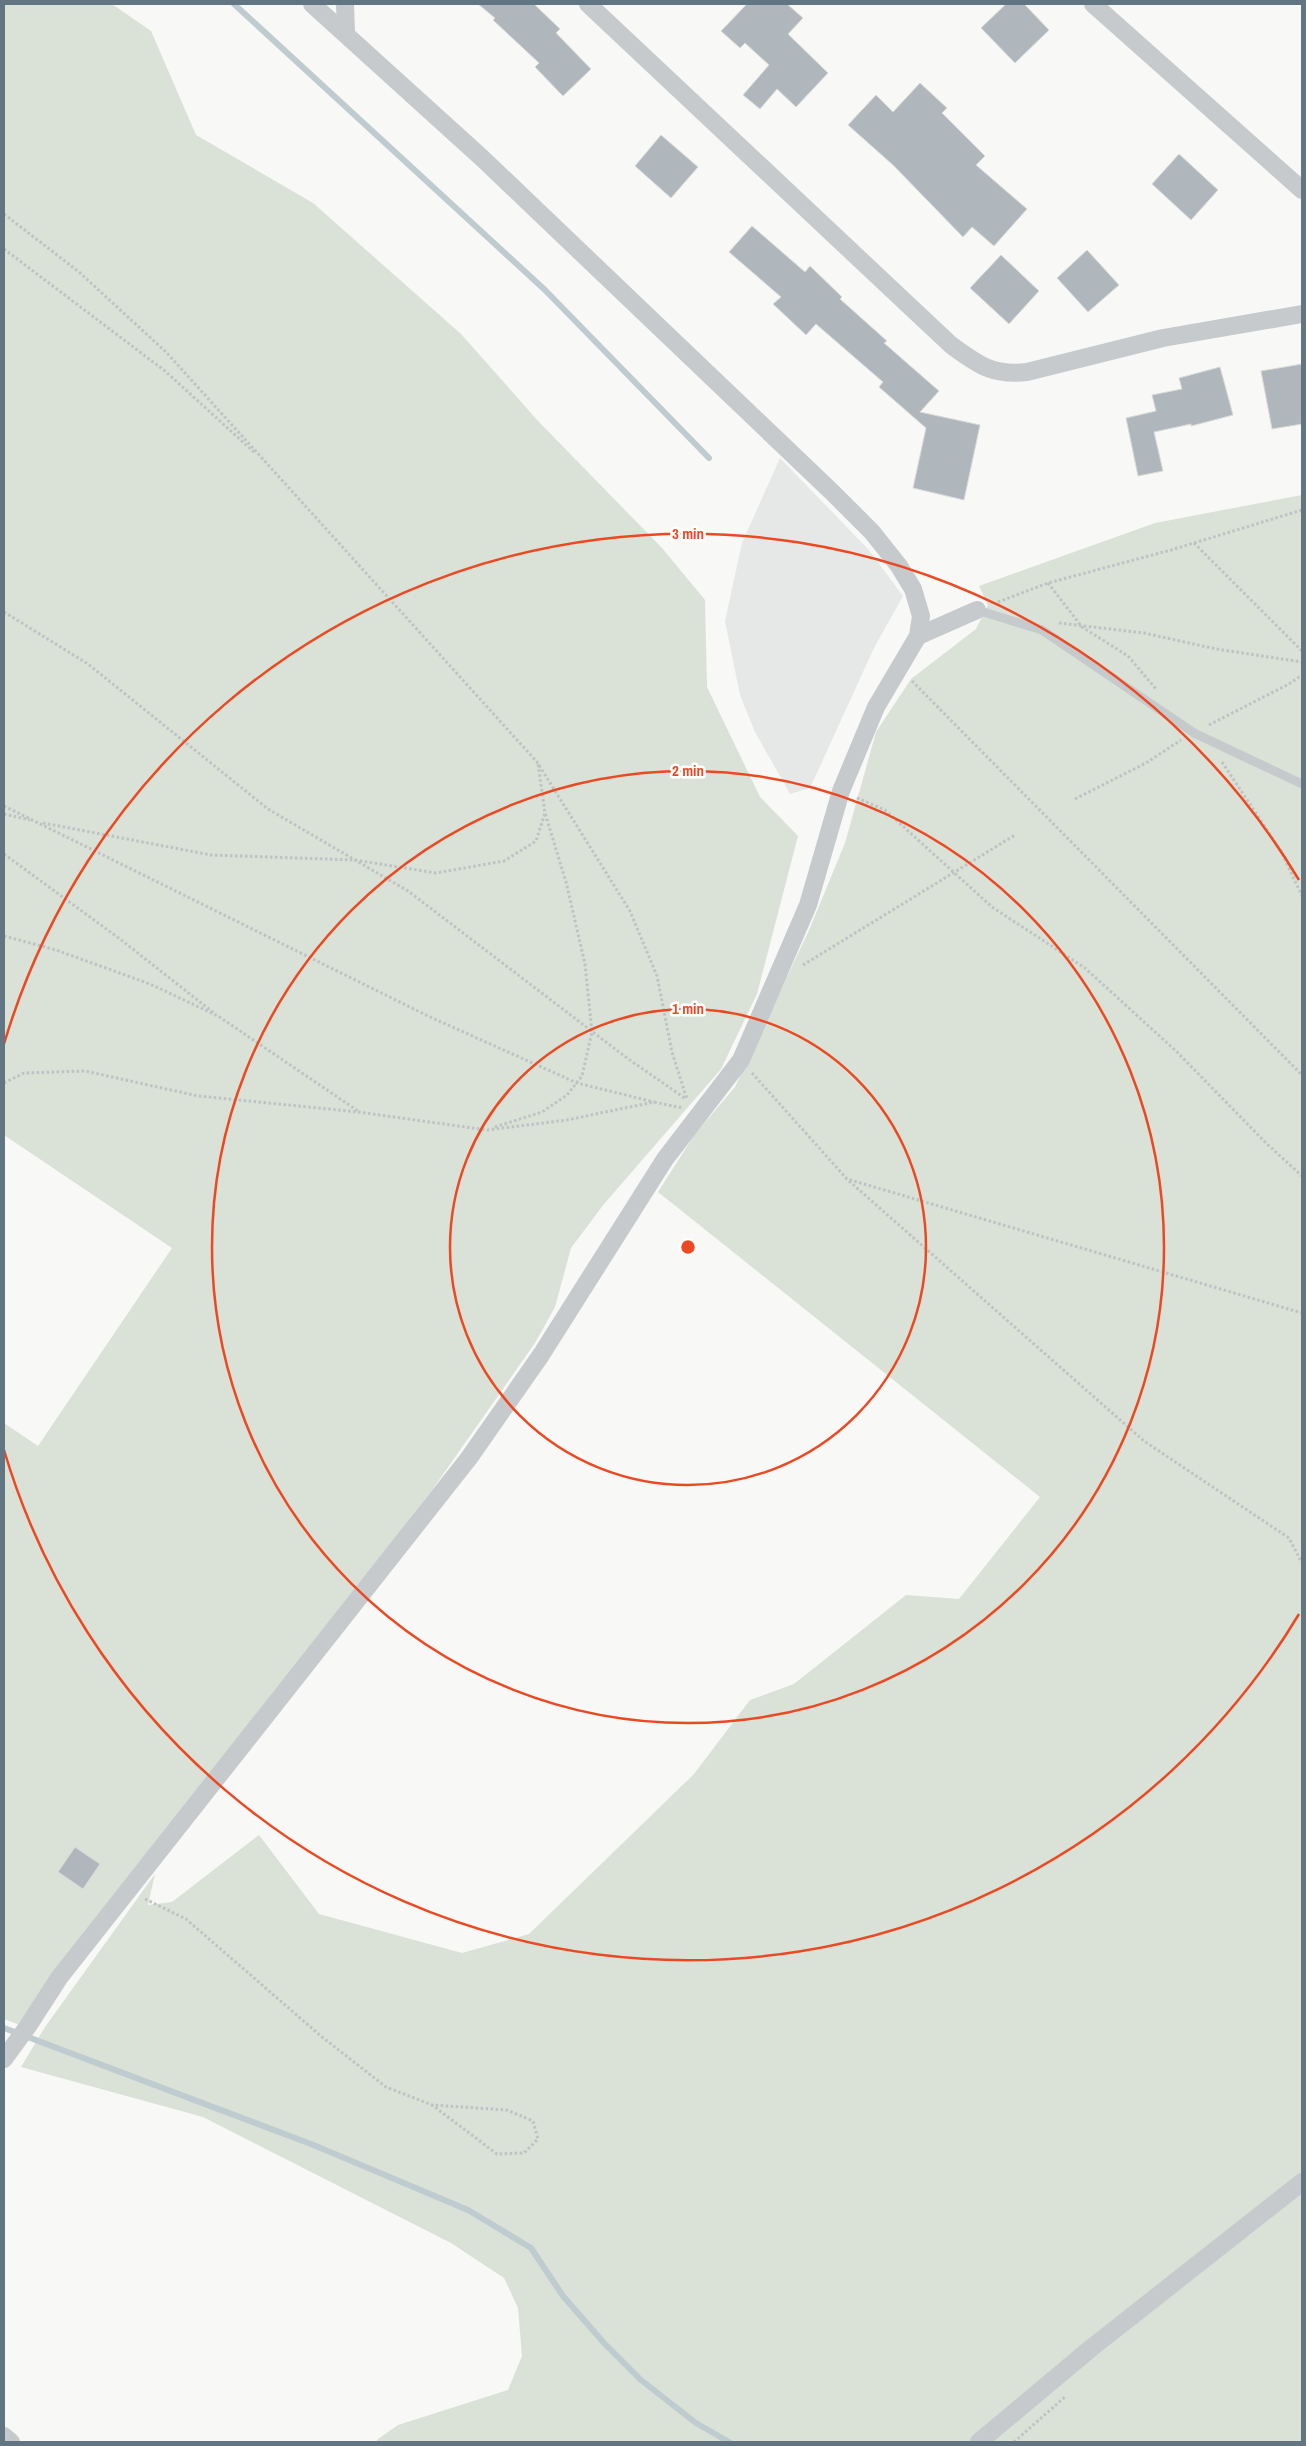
<svg xmlns="http://www.w3.org/2000/svg" width="1306" height="2446" viewBox="0 0 1306 2446" font-family="'Archivo Narrow',sans-serif">
  <style>
    .built { fill: #e6e7e7 }
    .green { fill: #dae1d6 }
    .lines { fill: none; stroke-linecap: round; stroke-linejoin: round }
    .stream { stroke: #becbcf; stroke-width: 6 }
    .building { fill: #afb7bd; stroke: #dadad8 }
    .path { stroke: #bfc2c4; stroke-width: 3; stroke-dasharray: 2.5 2.5; stroke-linecap: butt }
    .lane { stroke: #c6cacd; stroke-width: 9 }
    .street { stroke: #c6cacd; stroke-width: 18 }
    .ring { fill: none; stroke: #ec4922; stroke-width: 2.5 }
    .centre { fill: #ec4922; stroke: #fff; stroke-width: 2.5 }
    .ring-label { font-size: 15px; text-anchor: middle; font-weight: bold; fill: #ec4922; stroke: #fff; stroke-width: 5; stroke-linejoin: round; paint-order: stroke }
  </style>
  <rect width="100%" height="100%" fill="#f8f8f6"/>
  <polygon class="built" points="780,458 868,549 903,596 874,648 810,788 790,794 755,732 740,695 725,621 742,543"/>
  <g class="green">
    <polygon points="4,4 112,4 151,31 196,135 313,203 461,334 538,421 662,548 705,600 707,687 760,797 798,836 757,994 721,1069 604,1204 571,1248 555,1307 535,1343 432,1490 20,2025 4,2019 4,1423 38,1446 172,1248 4,1135"/>
    <polygon points="1302,495 1302,2442 376,2442 378,2439 398,2425 508,2390 522,2356 518,2308 504,2278 451,2243 203,2117 21,2067 45,2027 155,1874 148,1905 172,1902 259,1835 319,1914 462,1953 529,1934 694,1774 750,1700 794,1684 906,1595 959,1599 1040,1497 658,1192 695,1134 735,1087 810,928 845,843 876,732 911,679 976,629 988,605 979,586 1155,523"/>
  </g>
  <g class="lines">
    <g class="stream">
      <polyline points="234,4 545,290 709,458"/>
      <polyline points="4,2028 311,2144 468,2210 531,2248 563,2296 604,2343 641,2380 696,2423 729,2442"/>
    </g>
  </g>
  <g class="building">
    <polygon points="478,4 534,4 560,29 556,33 591,69 563,96 535,67 539,63 493,20 495,18"/>
    <polygon points="747,4 787,4 803,18 788,34 828,73 796,107 777,89 760,109 743,95 769,65 745,43 740,48 721,31"/>
    <polygon points="1006,4 1024,4 1049,30 1015,63 981,28"/>
    <polygon points="920,83 947,108 942,113 985,156 976,165 1027,209 994,246 972,227 963,237 893,165 848,125 876,95 893,112"/>
    <polygon points="661,135 698,167 671,198 635,166"/>
    <polygon points="1179,154 1218,190 1191,220 1152,184"/>
    <polygon points="752,226 805,272 810,266 842,297 840,299 887,341 884,343 939,391 920,412 980,425 964,500 913,488 926,428 879,387 883,382 816,324 806,335 773,304 781,297 729,252"/>
    <polygon points="1087,250 1119,285 1088,312 1057,278"/>
    <polygon points="1001,255 1039,291 1009,324 970,288"/>
    <polygon points="1302,364 1302,424 1272,429 1261,371"/>
    <polygon points="1220,367 1233,415 1191,426 1191,424 1154,432 1163,471 1138,476 1126,418 1156,411 1152,395 1182,389 1179,378"/>
    <polygon points="75,1847 100,1864 83,1889 58,1872"/>
  </g>
  <g class="lines">
    <g class="path">
      <polyline points="4,214 79,272 166,352 537,762 630,911 657,976 672,1052 687,1099"/>
      <polyline points="4,249 165,371 255,453"/>
      <polyline points="1194,543 1302,651"/>
      <polyline points="1048,583 1082,627 1128,656 1156,689"/>
      <polyline points="998,602 1048,583 1171,550 1302,510"/>
      <polyline points="4,612 88,664 268,809 408,891 627,1058 686,1099"/>
      <polyline points="1059,623 1144,633 1216,649 1302,662"/>
      <polyline points="912,681 1302,1075"/>
      <polyline points="1209,725 1289,684 1302,675"/>
      <polyline points="1222,762 1281,851 1302,896"/>
      <polyline points="857,798 885,810 992,907 1085,968 1177,1052 1267,1144 1302,1176"/>
      <polyline points="1075,799 1146,763 1181,740"/>
      <polyline points="4,806 428,1016 577,1083 654,1102"/>
      <polyline points="4,814 30,820"/>
      <polyline points="43,823 211,855 355,860 436,873 504,861 536,841 545,813 538,763"/>
      <polyline points="4,854 120,939 214,1013"/>
      <polyline points="4,936 56,950 150,984 218,1016 358,1111"/>
      <polyline points="803,965 1015,835"/>
      <polyline points="752,1073 847,1179 1302,1313"/>
      <polyline points="4,1083 24,1073 85,1071 198,1096 358,1112 487,1130 567,1120 654,1102 682,1108"/>
      <polyline points="495,1127 542,1112 567,1095 582,1076 592,1032 585,964 566,882 545,813"/>
      <polyline points="849,1181 1144,1441 1289,1538 1302,1563"/>
      <polyline points="145,1899 186,1919 322,2037 386,2087 432,2105 507,2110 533,2121 538,2139 524,2153 497,2154 432,2105"/>
      <polyline points="1014,2442 1066,2396"/>
    </g>
    <polyline class="lane" points="977,610 1042,630 1194,733 1302,784"/>
    <g class="street">
      <polyline points="345,4 346,33"/>
      <path d="M588,4L951,345C977,364 992,376 1027,372L1163,338L1302,314"/>
      <polyline points="1093,4 1302,190"/>
      <polyline points="918,636 977,610"/>
      <polyline points="4,2059 28,2026 59,1978 469,1458 541,1355 665,1159 741,1060 808,905 841,791 876,707 918,636 921,616 913,589 899,566 872,532 833,493 482,158 312,4"/>
      <polyline points="4,2436 11,2442"/>
      <polyline points="979,2442 1090,2349 1302,2182"/>
    </g>
  </g>
  <g class="ring">
    <circle cx="688" cy="1247" r="238"/>
    <circle cx="688" cy="1247" r="476"/>
    <path d="M1299 1614A713 713 0 0 1 4 1450M4 1044A713 713 0 0 1 1299 880"/>
  </g>
  <circle cx="688" cy="1247" r="8" class="centre"/>
  <g class="ring-label">
    <text x="688" y="539">3 min</text>
    <text x="688" y="776">2 min</text>
    <text x="688" y="1014">1 min</text>
  </g>
  <rect width="1306" height="2446" fill="none" stroke="#627582" stroke-width="10"/>
</svg>
